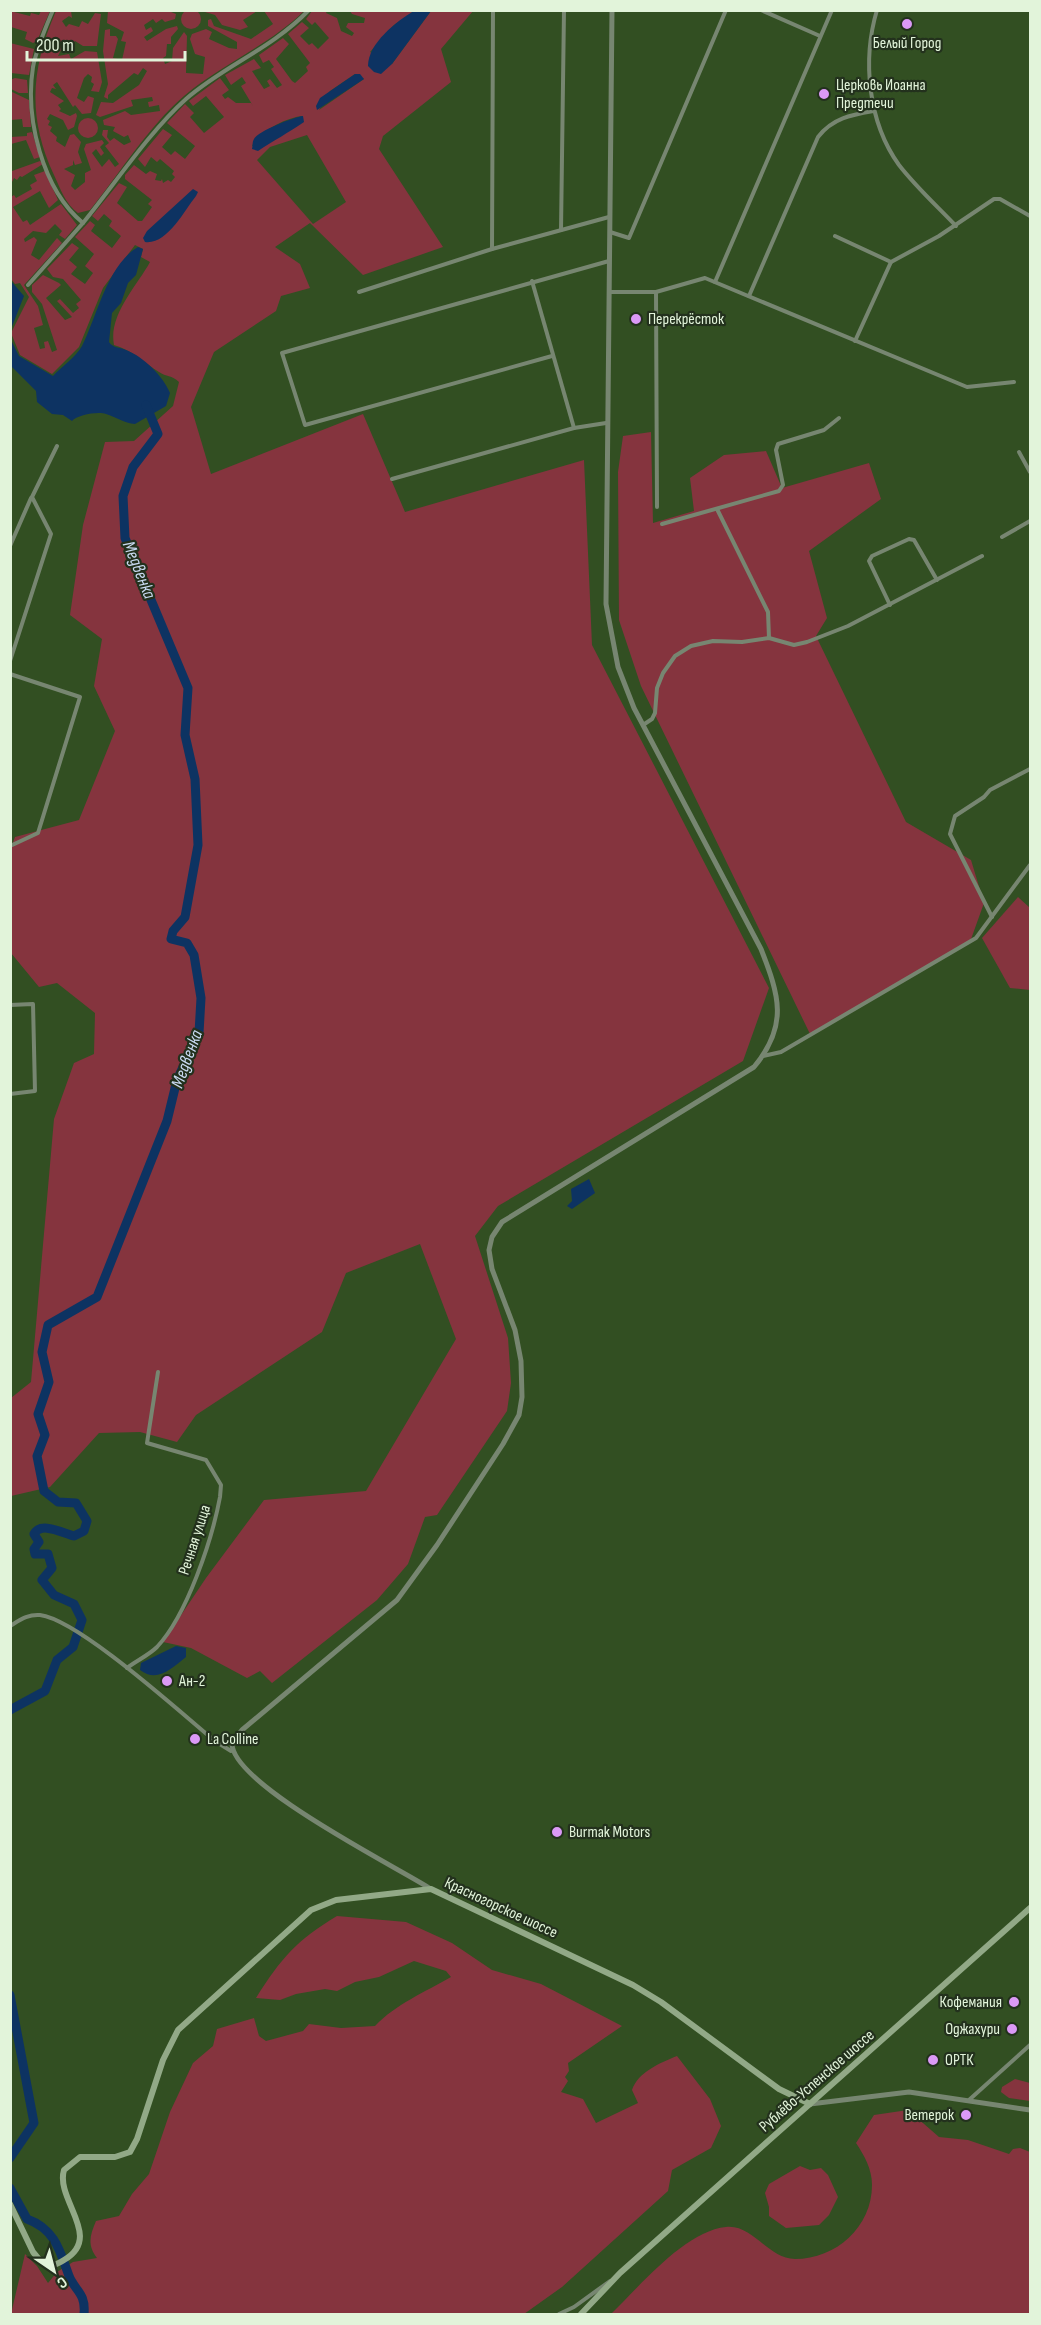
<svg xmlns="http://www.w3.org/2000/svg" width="1041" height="2325" viewBox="0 0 1041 2325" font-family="'Sofia Sans Condensed',sans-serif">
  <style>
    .green { fill: #85343e; fill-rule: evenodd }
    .water { fill: #0d3362 }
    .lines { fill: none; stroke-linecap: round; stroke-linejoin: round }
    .river { stroke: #0d3362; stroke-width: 9 }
    .minor { stroke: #778671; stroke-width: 4 }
    .tertiary { stroke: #778671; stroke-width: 5 }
    .secondary { stroke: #92a987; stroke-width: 6 }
    .poi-dot { fill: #db99f6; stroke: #23311d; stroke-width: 2 }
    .labels { text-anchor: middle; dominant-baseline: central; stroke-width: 4.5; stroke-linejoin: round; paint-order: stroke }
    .poi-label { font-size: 16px; fill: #e2f4da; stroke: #23311d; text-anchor: start }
    .street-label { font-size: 16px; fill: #e2f4da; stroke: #23311d }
    .water-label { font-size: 18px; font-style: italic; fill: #c9daf1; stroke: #23311d }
  </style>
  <rect width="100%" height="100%" fill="#324f22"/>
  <g class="green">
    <circle cx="191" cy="19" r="10"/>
    <path d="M166,10L176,14L175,19L165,22L162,19L156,23L153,19L144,25L146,30L151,27L153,31L144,37L147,41L166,29L177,26L178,29L171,37V44H167L166,56L163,58L165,64L172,61L173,48L184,32L187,36L186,73L203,74L205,57L195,54L190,39L192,34L206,29L212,32L209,39L229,48L237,49V42L208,26V20L211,19L214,26L251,39L273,24L264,11H304C268,46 222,64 184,96C148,127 120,173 90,210L78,213C66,205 60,188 54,175C27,117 31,68 56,11H71L72,18L69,16L62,21L66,27L69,24L79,27L82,21L88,24L95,13L101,14L97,46H83L75,41L72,45L52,40V45L63,46L58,56L69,54L71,59L85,51L97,52L102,82L99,92L91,91L94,84L91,82L92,77L88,74L84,78L77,98L84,102L88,96L94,98L91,113L82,114L75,105L73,107L57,82L53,85L56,89L52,88L50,92L64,101L58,105L61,109L59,111L70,116L76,113L77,116L74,127L68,130L63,120L50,114L47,119L50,121L48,125L52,127L50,131L57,137L56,141L65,147L70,135L74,134L81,142L78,152L82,163L75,165L73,160V165L64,169L75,175L71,186L75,190L85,182V173L91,170L84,149L86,144L102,140L104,143L100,147L104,153L101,156L96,149L92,153L102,167L109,159L115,167L119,164L105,146L109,143L102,135L103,130H108L107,137L110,141L114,138L124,145L131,142L128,135L124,137L113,131L115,127L104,125L103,120L125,111L131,115L160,111L159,105L149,107L148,102L153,101L152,97L131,100L133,106L100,117L96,115L101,102L113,103L139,85L147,71L143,68L138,75L134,73L108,95V99L104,97L108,84L103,51L105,30L110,29V36H116L118,39L113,58L122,60L126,42L121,41L124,32L107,23L108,11Z"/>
    <polygon points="10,11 30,16 31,13 39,15 41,11 50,11 37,41 33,43 25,39 27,32 11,27"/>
    <polygon points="257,11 243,20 248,27 240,30 222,25 215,15 205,12"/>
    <path d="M312,11H327L326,13L337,18L341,31L352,36L354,33L346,27L348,23H364L365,18L352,14L350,11H414L394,25L370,52L392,64L431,11H473L441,49L451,82L383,136L379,149L443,247L363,275L310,223L275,247L300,264L310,288L281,296L276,311L214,352L191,407L211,474L363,414L405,512L584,460L592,645L769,988L743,1061L498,1206L475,1236L508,1338L511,1383L507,1411L437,1515L425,1517L408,1564L377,1600L272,1683L260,1671L247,1678L191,1648L163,1642L206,1578L264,1500L366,1491L456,1339L420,1244L346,1273L322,1332L196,1415L177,1442L140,1432L99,1433L50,1487L11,1496V1398L31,1382L54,1119L74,1063L94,1054L95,1013L57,983L39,987L11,953V848L15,837L79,820L115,731L94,686L102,639L70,615L83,525L105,442L134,441L173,406L179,382C172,375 166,377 159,372C143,362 132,350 114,345C108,315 137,286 150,262L141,257L143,249L135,245L103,288L79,347L52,374L20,355L11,333L29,297L20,283L15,284L11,279V197L14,195L16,198L32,189L30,185L37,181L34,175L45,171L58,200L49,208L40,191L13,207L23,222L27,220L30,225L61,204L77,225L65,239L59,235L62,231L55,224L46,233L33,231L24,239L25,242L34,237L37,240L31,255L39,260L57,238L62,243L24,285L38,306L43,325L34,328L40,349L45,348L44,342L48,341L52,352L57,350L42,304L32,292V285L43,275L59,283L61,285L46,298L65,320L72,317L57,301L60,299L73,313L79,308L76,304L81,300L63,279L53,277L47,269L72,243L79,248L69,260L77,267L71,274L85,284L93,273L85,266L94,254L75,237L90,221L95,225L91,231L112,248L121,236L109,226L112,221L104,214L98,221L92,216L119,183L127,187L117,203L138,221H142L152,207L148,204L152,200L125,179V175L134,165L146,174L150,171L157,174L155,180L161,181L162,179L163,183L168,180L171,182L175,177L172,174L174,171L160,159L157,162L151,157L145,167L138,159L163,129L172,135L162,147L171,155L175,151L185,159L195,146L167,123L185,104L194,113L190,117L204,133L224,117L206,96L193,106L189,101L220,78L229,90L222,95L225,99L228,97L236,103H251L253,106L241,86L246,83L242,77L231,85L225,75L254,59L261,68L252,71L264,89L270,86L267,81L270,79L277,88L282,85L271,69L274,67L269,60L263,63L259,55L283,38L289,44L276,59L292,81L295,83L308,71L306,67L310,63L288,34L302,22L309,28L300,36L309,45L312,43L318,49L329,38L315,22L312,25L306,19ZM355,74L364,79L319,110L330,91ZM303,116L267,144L252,146C258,132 287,117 303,116ZM307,135L346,202L313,224L257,160L270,147Z"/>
    <polygon points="10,43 34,49 29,75 11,73"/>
    <polygon points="15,78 27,80 28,93 19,93 11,89 10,80"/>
    <polygon points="10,91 29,100 31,127 23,127 22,119 11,120"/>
    <circle cx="88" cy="128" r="10"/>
    <polygon points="32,132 40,157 34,159 26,140 11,144 11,137 27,136 27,133"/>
    <polygon points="40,161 43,164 22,177 20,176 17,180 14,178 11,184 10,167 12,171"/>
    <polygon points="651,432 653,523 694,511 690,478 724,455 766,451 782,488 869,463 881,499 809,551 827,618 816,636 906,822 971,860 984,903 970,942 811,1036 641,686 619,620 618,472 623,436"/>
    <polygon points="1018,897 1030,908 1030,990 1010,988 982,938"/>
    <path d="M337,1916L406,1922L452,1943L492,1970L541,1984L622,2026L568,2063L569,2071L565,2077L568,2081L561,2092L583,2099L596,2123L638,2103L632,2090C638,2072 660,2063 677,2056L710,2099L721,2126L711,2148L672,2170L668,2191L562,2287L524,2314H11L25,2254L37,2266L48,2283L57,2272L73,2262L97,2258C87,2245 90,2235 96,2221L119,2216L132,2194L149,2174L170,2112L193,2063L213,2046L217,2029L254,2018L259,2036L266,2041L303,2031L309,2024L341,2028L375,2026C396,2004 425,1992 451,1977L446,1971L414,1961L379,1977L355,1982L337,1991L325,1989L296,1994L280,2000L256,1998C282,1957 296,1941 337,1916Z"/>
    <polygon points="1015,2079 1030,2083 1030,2101 1009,2098 1001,2092 1002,2087"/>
    <path d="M908,2110L939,2137L968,2140L1009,2154L1013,2149L1020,2148L1030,2152V2314H611C640,2286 685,2231 726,2227C753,2224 768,2259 795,2259C836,2259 872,2227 872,2185C872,2169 864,2155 856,2143L874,2115Z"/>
    <polygon points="800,2166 810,2170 821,2168 828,2175 838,2197 829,2215 819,2225 786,2228 769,2216 769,2207 765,2193 769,2184"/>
  </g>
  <g class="water">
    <path d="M414,11H431L392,64L381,74L374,72L368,66C368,43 397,21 414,11Z"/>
    <polygon points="355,74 360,74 364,79 317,110 316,106 320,98"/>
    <path d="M303,116L304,122C288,133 273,141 258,151L252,149C253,146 252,142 254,139C258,131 294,117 303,116Z"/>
    <path d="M193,189L198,192L196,196C184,211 167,245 145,242L143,238L147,231Z"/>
    <path d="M138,247L143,249L136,275L128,283L121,303L112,313L109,342C113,348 119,347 126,350C144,357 163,376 170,393L166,406L135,424C124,423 116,417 106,414C98,411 77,415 72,421L63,415L52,414L37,402L36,391L11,366V340L19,356L53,376C61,367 76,357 82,346C97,317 107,265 138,247Z"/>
    <polygon points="11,281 24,296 11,329"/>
    <polygon points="589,1179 595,1193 572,1209 567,1206 572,1201 571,1189"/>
    <path d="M176,1646L186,1648V1657C171,1669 157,1683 140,1670L141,1663Z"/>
  </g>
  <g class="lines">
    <g class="river">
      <path d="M10,1710L45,1691L57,1660L73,1647L82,1620L74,1604L54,1595L42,1580L52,1568L48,1554H35L34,1549L39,1542L34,1534C41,1521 62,1533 74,1536L84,1531L87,1521L76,1503L58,1502L44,1491L37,1456L45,1435L38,1414L49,1382L42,1352L48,1325L97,1297L167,1121L177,1080L199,1033L201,998L194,955L187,943L171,939L173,931L185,917L198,845L195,779L185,735L188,688L125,538L123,496L133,467L158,434L146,405"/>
      <polyline points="10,1995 34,2123 10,2158"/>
      <path d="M10,2188L27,2219C55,2229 60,2251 69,2276C75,2291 86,2293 84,2314"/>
    </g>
    <g class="minor">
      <polyline points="761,10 820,36"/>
      <path d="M877,10C862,60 868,122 899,165C916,187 937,206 956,226"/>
      <path d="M83,223C114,185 150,131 186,99C225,65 270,50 309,10"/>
      <polyline points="561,230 564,10"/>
      <polyline points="610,232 629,238 726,10"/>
      <polyline points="835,236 891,262"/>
      <polyline points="492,249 493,10"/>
      <polyline points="532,281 574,428"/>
      <polyline points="715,282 832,10"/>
      <path d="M28,285L83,223C42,189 25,118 33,67C37,47 45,29 53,10"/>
      <polyline points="359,292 492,249 609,217"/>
      <polyline points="609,292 656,292"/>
      <path d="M749,296L818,137C833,118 851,115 874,111"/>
      <polyline points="855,341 891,262 939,236 994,199 1000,199 1030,216"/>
      <polyline points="552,356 305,425 282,353 609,261"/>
      <polyline points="1019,452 1030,472"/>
      <polyline points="392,479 574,428 606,423"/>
      <polyline points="657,507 656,292 705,278 967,387 1014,382"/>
      <polyline points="717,509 768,612 769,638"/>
      <polyline points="662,524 779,491 783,485 776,450 778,444 824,430 839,418"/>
      <polyline points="1002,537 1030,521"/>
      <polyline points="10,546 31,498"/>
      <polyline points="890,605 869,561 872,556 909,539 914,540 937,580"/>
      <polyline points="10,661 51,534 32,497 57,446"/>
      <polyline points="10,674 80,697 38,833 10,846"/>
      <polyline points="643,725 652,719 655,713 657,688 663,673 675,656 691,646 713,641 742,642 769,638 794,645 807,642 848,626 982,556"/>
      <polyline points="992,917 950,834 955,816 984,797 990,790 1030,769"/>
      <polyline points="10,1005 33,1004 35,1091 10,1094"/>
      <polyline points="763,1056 781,1052 976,938 1030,865"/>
      <path d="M10,1626C20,1620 28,1614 40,1615C79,1620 181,1713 215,1741L231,1751"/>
      <path d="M127,1668C136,1661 149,1655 157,1647C187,1615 212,1540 220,1497L221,1485L206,1460L147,1443L158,1372"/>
      <polyline points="969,2100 1030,2045"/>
      <polyline points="559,2314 574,2307 610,2281"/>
    </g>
    <g class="tertiary">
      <path d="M431,1889C395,1866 231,1784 232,1743L242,1730L397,1600L437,1545L503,1444L519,1415L522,1397L521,1361L515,1330L492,1269L489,1250L492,1237L502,1222L754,1067C789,1025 779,995 761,949L634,708L618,667L606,604L612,10"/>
      <polyline points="810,2104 909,2092 1030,2110"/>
    </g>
    <g class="secondary">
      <path d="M10,2204L33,2252L42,2263C51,2267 56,2265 64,2260C104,2237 55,2200 64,2170L80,2157H115L130,2152L137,2139L163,2060L178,2030L311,1910L336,1900L431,1889L633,1985L661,2002L779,2089L810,2104"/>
      <polyline points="581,2314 620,2273 1030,1908"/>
    </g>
  </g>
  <g class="poi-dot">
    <circle cx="907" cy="24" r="6"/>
    <circle cx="824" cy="94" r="6"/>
    <circle cx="636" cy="319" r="6"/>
    <circle cx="167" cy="1681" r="6"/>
    <circle cx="195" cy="1739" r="6"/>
    <circle cx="557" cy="1832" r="6"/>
    <circle cx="1014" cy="2002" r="6"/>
    <circle cx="1012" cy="2029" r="6"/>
    <circle cx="933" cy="2060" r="6"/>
    <circle cx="966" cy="2115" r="6"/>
  </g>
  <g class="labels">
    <g class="poi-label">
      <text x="907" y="43" text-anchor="middle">Белый Город</text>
      <text x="836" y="85">Церковь Иоанна<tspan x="836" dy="18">Предтечи</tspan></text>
      <text x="648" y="319">Перекрёсток</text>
      <text x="179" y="1681">Ан-2</text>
      <text x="207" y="1739">La Colline</text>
      <text x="569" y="1832">Burmak Motors</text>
      <text x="1002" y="2002" text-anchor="end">Кофемания</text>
      <text x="1000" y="2029" text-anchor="end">Оджахури</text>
      <text x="945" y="2060">ОРТК</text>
      <text x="954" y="2115" text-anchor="end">Ветерок</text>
    </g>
    <g class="street-label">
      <text transform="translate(195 1540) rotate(-72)">Речная улица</text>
      <text transform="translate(501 1908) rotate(25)">Красногорское шоссе</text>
      <text transform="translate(817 2081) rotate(-41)">Рублёво-Успенское шоссе</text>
    </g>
    <g class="water-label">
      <text transform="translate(139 570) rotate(68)">Медвенка</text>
      <text transform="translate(187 1059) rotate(-70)">Медвенка</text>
    </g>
  </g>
  <rect width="1041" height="2325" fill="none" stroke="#e2f4da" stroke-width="24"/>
  <g transform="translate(54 2271) rotate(145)" stroke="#23311d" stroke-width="4.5" paint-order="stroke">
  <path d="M0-4.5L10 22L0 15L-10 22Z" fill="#e2f4da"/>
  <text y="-9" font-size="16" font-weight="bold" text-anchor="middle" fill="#e2f4da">С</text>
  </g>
  <path d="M27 51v9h158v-9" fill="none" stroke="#e2f4da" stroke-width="3"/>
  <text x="36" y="51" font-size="18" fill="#e2f4da" stroke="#23311d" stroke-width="4.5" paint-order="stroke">200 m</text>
</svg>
